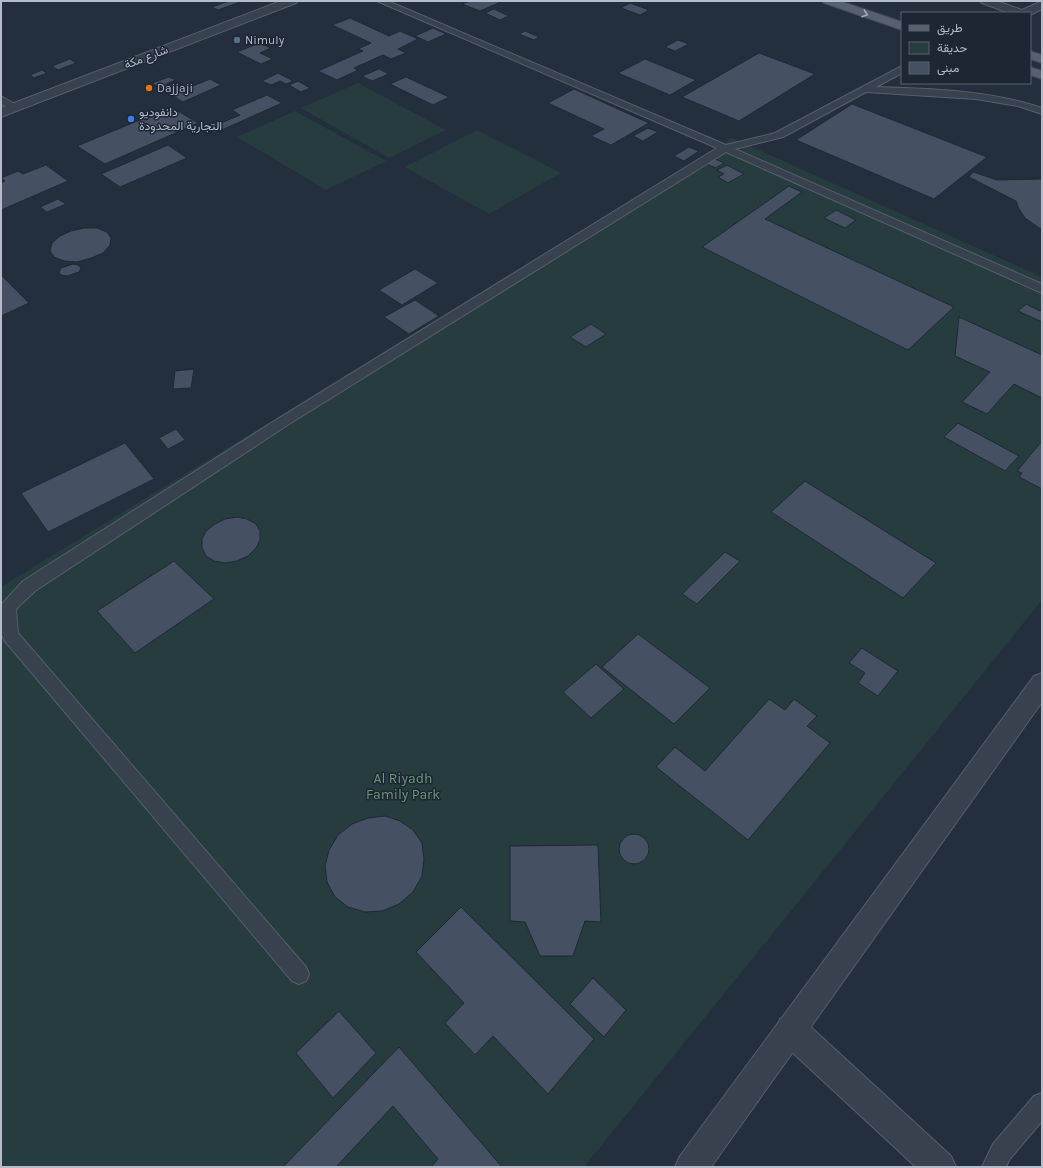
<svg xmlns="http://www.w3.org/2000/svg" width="1043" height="1168" viewBox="0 0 1043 1168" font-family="Karla,Vazirmatn,sans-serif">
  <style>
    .green { fill: #263c3f }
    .building { fill: #455162; stroke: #1f2835 }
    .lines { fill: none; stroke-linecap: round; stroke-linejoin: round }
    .service-casing { stroke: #565f6c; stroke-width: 2 }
    .minor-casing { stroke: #565f6c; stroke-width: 2 }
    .tertiary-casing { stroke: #565f6c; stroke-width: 2 }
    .primary-casing { stroke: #414a57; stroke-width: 2 }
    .service { fill: #38414e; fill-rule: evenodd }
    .minor { fill: #38414e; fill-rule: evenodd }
    .tertiary { fill: #38414e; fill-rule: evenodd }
    .primary { fill: #56606e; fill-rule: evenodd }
    .oneway { stroke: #a1aab7 }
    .service-dot { fill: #5c6f8a; stroke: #1d2633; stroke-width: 1.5 }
    .food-dot { fill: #e8710a; stroke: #1d2633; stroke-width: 1.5 }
    .shop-dot { fill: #3f7fe0; stroke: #1d2633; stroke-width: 1.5 }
    .labels { text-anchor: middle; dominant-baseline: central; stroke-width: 3; stroke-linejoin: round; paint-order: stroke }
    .far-poi-label { font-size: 12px; fill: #b4bcc9; stroke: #1d2633; text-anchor: start }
    .far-street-label { font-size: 12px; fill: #b4bcc9; stroke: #1d2633 }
    .park-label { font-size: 14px; fill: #6b9a76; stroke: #1d2633 }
  </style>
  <rect width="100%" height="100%" fill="#242f3e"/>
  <g class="green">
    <polygon points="358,83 446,130 389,158 301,108"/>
    <polygon points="295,111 386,161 326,190 237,137"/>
    <polygon points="477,130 561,173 489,214 405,167"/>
    <polygon points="732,138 1042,277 1042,600 584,1167 1,1167 1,587"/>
  </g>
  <g class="building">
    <polygon points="229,1 243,1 218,10 212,7"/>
    <polygon points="470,1 503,1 480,11 462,4"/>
    <polygon points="630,3 649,10 640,15 621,8"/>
    <polygon points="494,9 509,16 500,20 485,13"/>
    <polygon points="350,18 389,36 400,31 418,39 398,49 406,53 391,59 383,55 354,68 358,70 337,80 318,71 363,51 358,49 371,43 332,25"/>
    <polygon points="433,28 446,34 428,42 415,36"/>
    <polygon points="525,31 539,37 534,40 519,34"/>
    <polygon points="678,40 689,44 675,51 665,47"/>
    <polygon points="259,43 271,48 260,53 273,59 261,64 237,52"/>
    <polygon points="759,53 815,74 739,121 682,97"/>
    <polygon points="70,59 76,63 58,70 52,66"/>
    <polygon points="645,59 696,80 670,95 618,73"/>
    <polygon points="379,69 389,74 372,81 362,76"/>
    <polygon points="42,70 47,73 34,78 30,75"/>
    <polygon points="278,73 293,81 286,84 280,81 271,85 262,81"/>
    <polygon points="169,77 176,80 166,84 178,92 210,79 221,85 183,102 152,83"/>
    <polygon points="406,77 449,97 433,105 390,84"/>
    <polygon points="298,81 310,88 301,92 289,85"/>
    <polygon points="574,89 649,123 611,145 591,136 604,129 548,103"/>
    <polygon points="267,95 282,103 215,133 207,129 240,115 232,110"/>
    <polygon points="852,104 987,157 934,199 796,140"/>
    <polygon points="171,107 198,123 105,164 77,146"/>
    <polygon points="648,128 658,132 643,141 633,136"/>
    <polygon points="168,145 187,158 120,187 101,174"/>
    <polygon points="689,147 699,151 684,161 674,156"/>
    <polygon points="713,158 724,163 716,168 704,163"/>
    <polygon points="46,165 68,181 1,210 1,183 5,181 1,178 18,171 23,174"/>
    <polygon points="727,165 744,174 728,183 718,177 724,174 717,170"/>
    <polygon points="973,172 997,180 1042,179 1042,230 1025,218 1019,209 1016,201 969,177"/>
    <polygon points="789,186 802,192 765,219 954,307 908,350 702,247"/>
    <polygon points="58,199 66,204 47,212 40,207"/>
    <polygon points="836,210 856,220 845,228 824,218"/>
    <polygon points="84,228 97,228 107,232 111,238 110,245 103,253 91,258 77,262 64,261 54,257 50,251 52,243 60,236 71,231"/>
    <polygon points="73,264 78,265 81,268 79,272 67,276 61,275 59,272 61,268"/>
    <polygon points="415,269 438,283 402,305 379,290"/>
    <polygon points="1,275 29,303 1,316"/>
    <polygon points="415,300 439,316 409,334 384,317"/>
    <polygon points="1026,304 1040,311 1042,309 1042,322 1018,311"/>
    <polygon points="959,317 1042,355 1042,398 1014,384 987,414 962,402 990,372 955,356"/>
    <polygon points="591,324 606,334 586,347 570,337"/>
    <polygon points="194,369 191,388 173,389 175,371"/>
    <polygon points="958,423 1019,456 1005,471 944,437"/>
    <polygon points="176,429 185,440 168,449 159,438"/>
    <polygon points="1042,441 1042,489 1019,477 1022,473 1017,471"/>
    <polygon points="125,443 154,479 48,532 21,493"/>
    <polygon points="805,481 936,563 903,598 771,512"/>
    <polygon points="237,517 247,519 256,524 260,531 260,540 256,548 248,556 237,561 225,563 214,561 206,556 202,548 202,539 206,531 215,524 225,519"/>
    <polygon points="725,552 740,561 697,604 682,594"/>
    <polygon points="174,561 214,599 135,653 97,611"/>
    <polygon points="638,634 710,688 674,724 602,667"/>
    <polygon points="862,648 898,671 878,696 858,683 865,673 849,663"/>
    <polygon points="596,664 624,689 591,718 563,692"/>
    <polygon points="769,699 785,710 794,699 817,716 807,726 830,743 748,840 656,767 675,747 705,771"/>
    <polygon points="385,816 400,821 413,830 422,843 424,859 422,876 413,892 399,904 382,911 365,912 348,907 335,897 327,882 325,866 329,850 338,835 352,824 368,818"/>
    <circle cx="634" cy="849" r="15"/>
    <polygon points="598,845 601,922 585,921 573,956 540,956 525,922 510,921 510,846"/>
    <polygon points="461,907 594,1039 548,1094 493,1036 475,1055 445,1023 464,1003 416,952"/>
    <polygon points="593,978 626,1010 604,1037 570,1004"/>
    <polygon points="339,1011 376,1053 333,1098 296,1053"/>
    <polygon points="399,1047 502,1167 431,1167 438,1159 393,1106 336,1167 283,1167"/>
  </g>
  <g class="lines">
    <g class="service-casing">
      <g id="service">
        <path d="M377,1H388L726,145L775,133L902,66V73L876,87C933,89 988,90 1042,108V114L1018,106L976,99L866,92L783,137L735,149L1042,284V293L726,152L286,426L35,591L16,609L18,633L306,967L309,974L306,981L299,984L292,981L4,640L2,635L1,605L23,581L276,420L717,148Z"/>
        <polygon points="1,96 18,106 19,108 18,110 10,110 1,103"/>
        <polygon points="1042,1093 1042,1121 1009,1160 1006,1167 982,1167 993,1144 1034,1096"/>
      </g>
    </g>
    <g class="minor-casing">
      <g id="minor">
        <polygon points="980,1 997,1 1022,10 1042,1 1042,9 1030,15 1030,13 1009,13 982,3"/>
        <polygon points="791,1015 802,1019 951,1156 956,1167 916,1167 780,1041 776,1030 780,1019"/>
      </g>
    </g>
    <g class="tertiary-casing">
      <g id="tertiary">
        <polygon points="281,1 298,1 296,3 1,117 1,108"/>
        <polygon points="1042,673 1042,702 711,1167 675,1167 680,1156 1034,676"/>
      </g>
    </g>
    <g class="primary-casing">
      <g id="primary">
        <polygon points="822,1 840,1 902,22 902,30 824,3"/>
        <polygon points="1030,51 1042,55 1042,63 1030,59"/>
        <polygon points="1030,67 1042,71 1042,79 1030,75"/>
      </g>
    </g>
    <use href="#service" class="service"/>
    <use href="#minor" class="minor"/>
    <use href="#tertiary" class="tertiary"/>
    <use href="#primary" class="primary"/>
  </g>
  <defs><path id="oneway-chevron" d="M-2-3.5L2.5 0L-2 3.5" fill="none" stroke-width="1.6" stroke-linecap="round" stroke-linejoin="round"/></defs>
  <use class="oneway" href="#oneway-chevron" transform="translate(865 14) rotate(19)"/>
  <circle class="service-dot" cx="237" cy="40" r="4"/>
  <circle class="food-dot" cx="149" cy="88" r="4"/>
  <circle class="shop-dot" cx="131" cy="119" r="4"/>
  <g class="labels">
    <g class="far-poi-label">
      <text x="245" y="40">Nimuly</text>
      <text x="157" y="88">Dajjaji</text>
      <text x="139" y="112">دانفوديو<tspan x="139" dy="14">التجارية المحدودة</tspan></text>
    </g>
    <g class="far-street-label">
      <text transform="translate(146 57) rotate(-21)">شارع مكة</text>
    </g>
    <g class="park-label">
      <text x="403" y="778">Al Riyadh<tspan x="403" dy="16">Family Park</tspan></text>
    </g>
  </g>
  <rect width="1043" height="1168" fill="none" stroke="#b4bcc9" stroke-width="4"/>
  <rect x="901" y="12" width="130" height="72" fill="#1d2633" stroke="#59626f"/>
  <rect x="909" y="25" width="20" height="6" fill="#56606e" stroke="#59626f"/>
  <text x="937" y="32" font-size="12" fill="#b4bcc9">طريق</text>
  <rect x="909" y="42" width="20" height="12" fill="#263c3f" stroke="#59626f"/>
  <text x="937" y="52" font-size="12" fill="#b4bcc9">حديقة</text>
  <rect x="909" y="62" width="20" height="12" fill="#455162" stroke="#59626f"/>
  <text x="937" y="72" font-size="12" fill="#b4bcc9">مبنى</text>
</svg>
